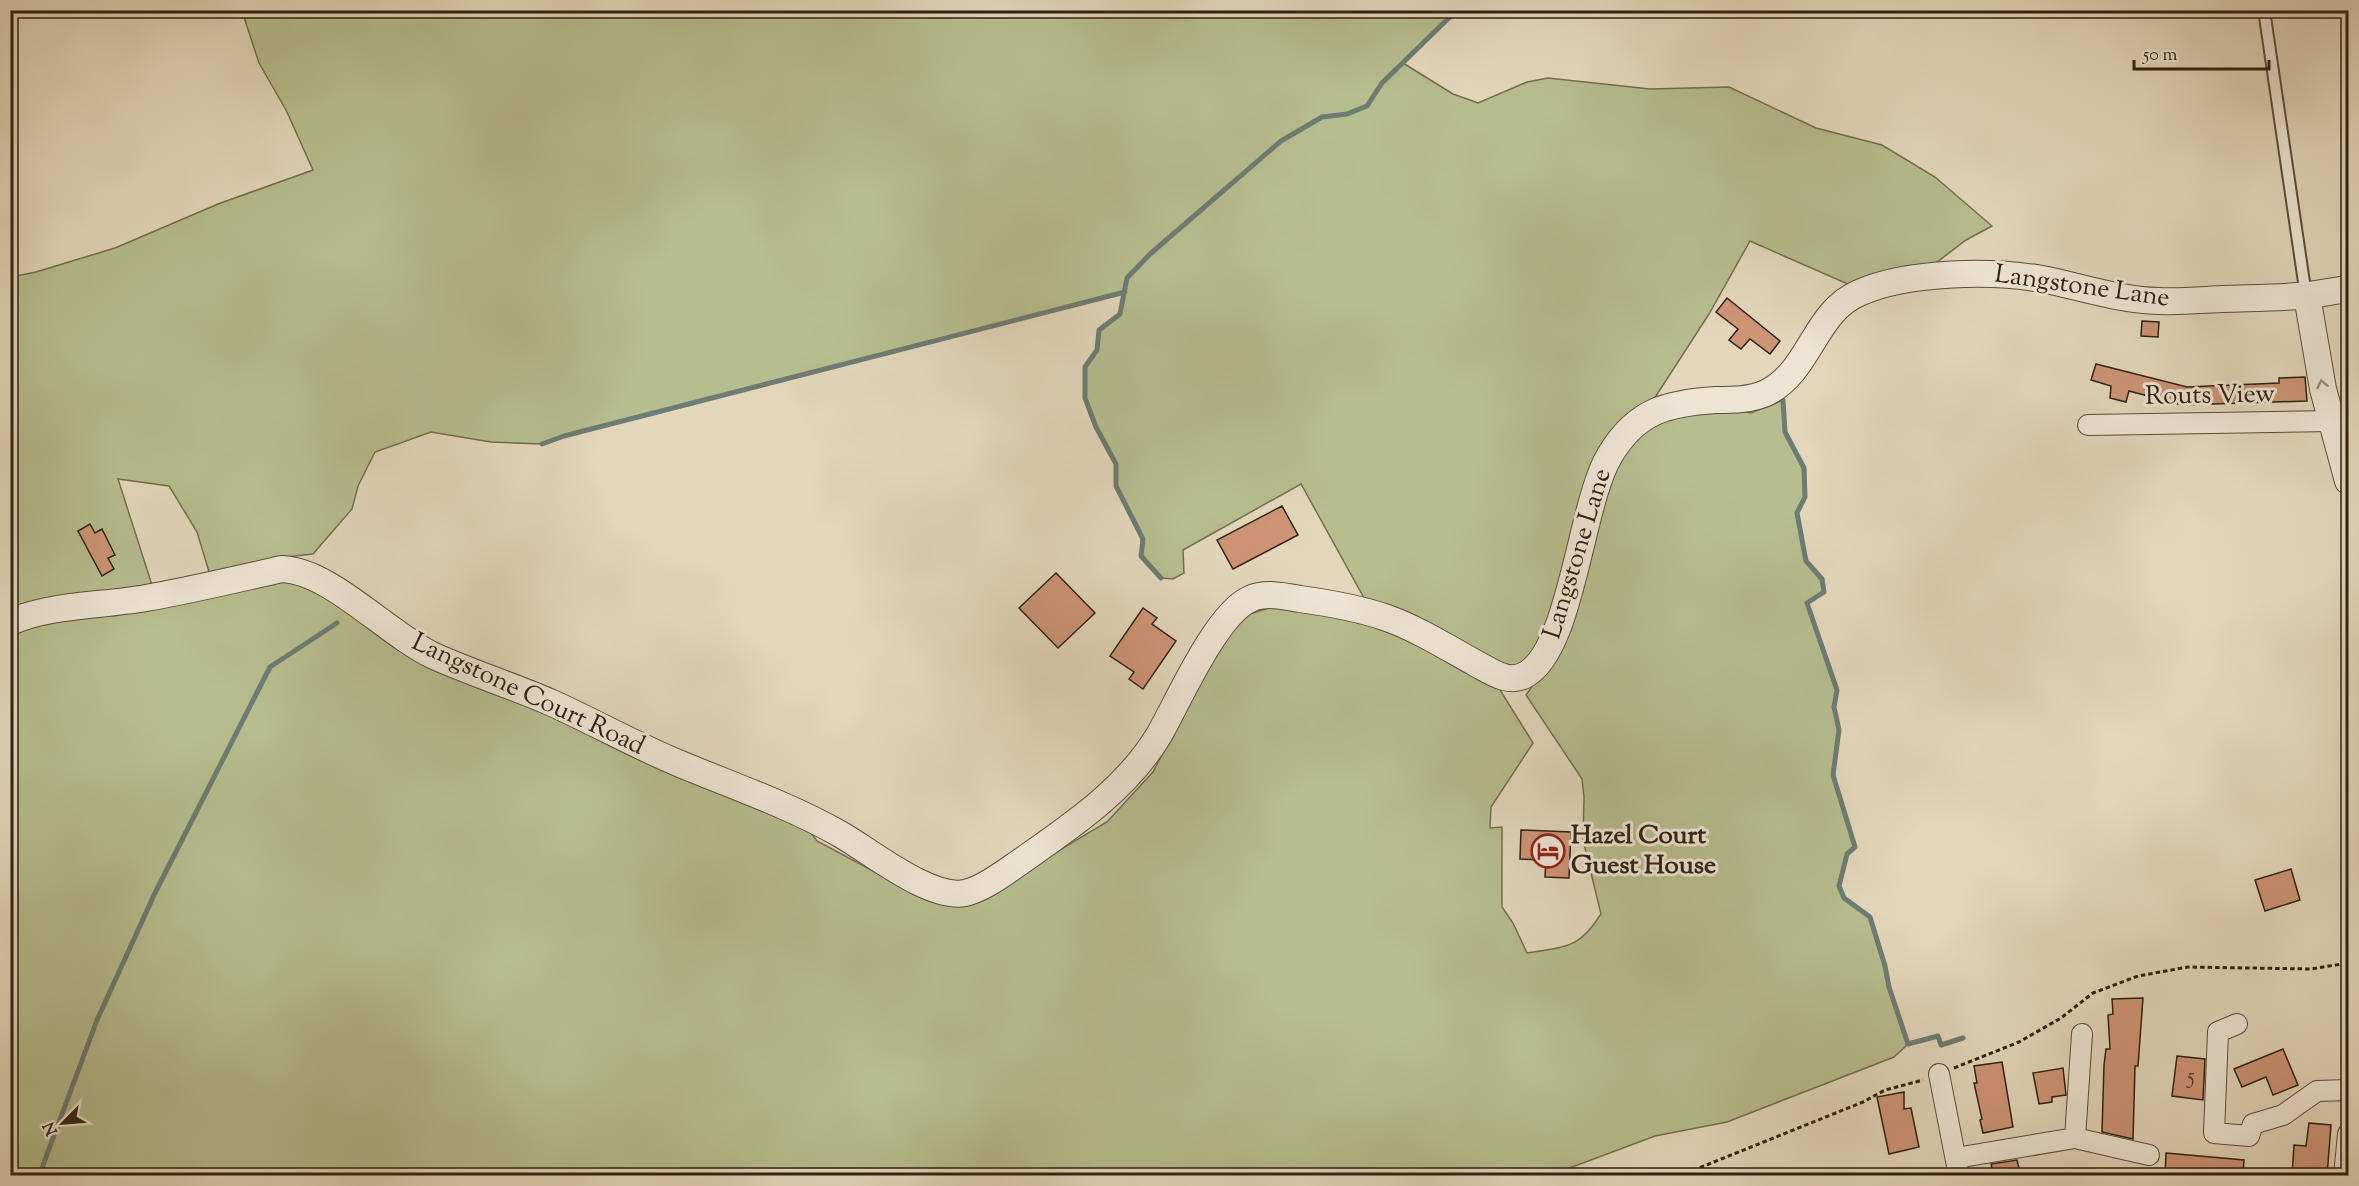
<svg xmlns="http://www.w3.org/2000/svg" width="2359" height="1186" viewBox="0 0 2359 1186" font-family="'Sorts Mill Goudy',serif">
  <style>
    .green { fill: #b6bd8e; stroke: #726f50; stroke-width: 1.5 }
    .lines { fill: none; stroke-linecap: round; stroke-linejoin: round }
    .stream { stroke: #6d7c74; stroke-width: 5 }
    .building { fill: #cd9476; stroke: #2f2112; stroke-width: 1.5 }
    .service-casing { stroke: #5c4e3c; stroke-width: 14 }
    .minor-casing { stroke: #5c4e3c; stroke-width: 22 }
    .tertiary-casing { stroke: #5c4e3c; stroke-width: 28 }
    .path { stroke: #2f2112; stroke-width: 3; stroke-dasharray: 4.5 3; stroke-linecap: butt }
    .service { stroke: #ede4d3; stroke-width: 10 }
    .minor { stroke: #ede4d3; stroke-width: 20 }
    .tertiary { stroke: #ede4d3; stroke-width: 26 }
    .oneway { stroke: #988c7c }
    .labels { text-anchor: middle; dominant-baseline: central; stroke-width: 6; stroke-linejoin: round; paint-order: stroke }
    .number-label { font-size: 22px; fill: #563e2b }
    .street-label { font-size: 26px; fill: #2f2112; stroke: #ede4d3 }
    .poi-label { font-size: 26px; font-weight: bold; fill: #2f2112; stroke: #ede4d3; text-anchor: start }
  </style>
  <rect width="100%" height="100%" fill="#e3d6bb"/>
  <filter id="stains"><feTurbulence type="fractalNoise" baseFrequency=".00333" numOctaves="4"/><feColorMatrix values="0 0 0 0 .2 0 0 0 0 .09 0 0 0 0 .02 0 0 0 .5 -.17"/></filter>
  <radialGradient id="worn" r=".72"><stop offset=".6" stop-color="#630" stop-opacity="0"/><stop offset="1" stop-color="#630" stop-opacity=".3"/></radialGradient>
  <g class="green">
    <polygon points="242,11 1457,11 1403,63 1453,94 1478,103 1527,82 1548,78 1650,89 1729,87 1816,128 1882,145 1935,177 1992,226 1966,240 1928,269 1850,285 1750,241 1709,314 1656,396 1624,425 1542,645 1521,666 1507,668 1369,607 1301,484 1183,550 1184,573 1173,579 1161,578 1141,556 1143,539 1116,486 1116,464 1096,427 1085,398 1085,367 1097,350 1099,330 1120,314 1124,292 564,436 542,444 491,442 431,432 375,452 358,486 352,509 313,554 286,557 210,575 197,532 169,486 118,479 152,585 11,614 11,277 36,272 115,248 218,204 313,170 286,110 259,63"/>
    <path d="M1783,400L1785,432L1804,468L1805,497L1797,513L1806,560L1822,579L1824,592L1807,604L1837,690L1834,707L1839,730L1833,775L1855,847L1847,854L1839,886L1844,898L1870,917L1885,966L1889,987L1908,1044L1894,1057L1727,1122L1655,1136L1551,1175H11L10,632L37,620L301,577L421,660L800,819L817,841L903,887L981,897L1107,822L1153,772L1196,689L1239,617L1279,605L1387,626L1497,685L1533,743L1491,807L1490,828L1502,827V907L1513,923L1527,953C1566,946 1578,950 1601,914L1583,840L1584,797L1582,779L1526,695L1545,668L1604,483L1644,424L1717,407L1751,413Z"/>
  </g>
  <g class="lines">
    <g class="stream">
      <polyline points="1783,400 1785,432 1804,468 1805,497 1797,513 1806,561 1822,579 1824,592 1807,603 1837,690 1834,707 1839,730 1833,775 1855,847 1847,854 1839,886 1844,898 1870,917 1885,966 1889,987 1908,1044 1938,1036 1941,1045 1963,1038"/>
      <polyline points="542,444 564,436 1125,292"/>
      <polyline points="1161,578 1141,556 1143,539 1116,486 1116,464 1096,427 1085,398 1085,367 1097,350 1099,330 1120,314 1127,278 1150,254 1281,141 1322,117 1347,114 1367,106 1382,83 1457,10"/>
      <polyline points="39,1176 97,1020 155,893 270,667 337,623"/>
    </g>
  </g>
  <g class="building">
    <polygon points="1727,298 1780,341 1770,354 1750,339 1741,349 1729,340 1738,329 1716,312"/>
    <polygon points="2142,321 2159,322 2158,337 2141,336"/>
    <polygon points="2096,364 2187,387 2279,383 2279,378 2305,377 2307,401 2182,405 2129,391 2126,402 2110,398 2111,386 2091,380"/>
    <polygon points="1282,506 1298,535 1233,569 1217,540"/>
    <polygon points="90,524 95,533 102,529 115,555 108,558 114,569 102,576 78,531"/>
    <polygon points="1056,573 1095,613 1058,648 1019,608"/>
    <polygon points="1143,608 1157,618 1152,624 1176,641 1143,689 1129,679 1134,672 1110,656"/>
    <polygon points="1521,830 1571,832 1569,878 1545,877 1546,860 1520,859"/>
    <polygon points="2291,869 2300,900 2265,911 2255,880"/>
    <polygon points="2143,998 2138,1066 2135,1066 2133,1139 2102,1132 2104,1065 2106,1049 2110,1049 2108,1015 2113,1014 2112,999"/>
    <polygon points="2283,1049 2298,1085 2273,1095 2266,1077 2242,1087 2234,1069"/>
    <polygon points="2177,1056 2205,1059 2203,1100 2172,1096"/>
    <polygon points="2002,1062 2013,1127 1983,1133 1980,1120 1982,1119 1974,1083 1977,1083 1974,1066"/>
    <polygon points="2063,1068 2066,1095 2052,1097 2052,1102 2039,1104 2033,1073"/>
    <polygon points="1904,1092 1904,1109 1911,1108 1919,1147 1889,1154 1877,1097"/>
    <polygon points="2309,1123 2331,1125 2327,1176 2292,1176 2294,1145 2306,1146"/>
    <polygon points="2166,1153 2244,1160 2243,1176 2165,1176"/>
    <polygon points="2017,1160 2021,1176 1994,1176 1991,1164"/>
  </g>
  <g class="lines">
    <g class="service-casing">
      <polyline id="service" points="2264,10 2306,296"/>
    </g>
    <g class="minor-casing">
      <g id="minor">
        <polyline points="2088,425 2332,421"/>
        <polyline points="2237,1024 2218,1032 2214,1133 2249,1136 2253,1124 2283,1115 2317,1091 2348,1090"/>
        <polyline points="1939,1074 1959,1176"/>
        <polyline points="2075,1138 2149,1155"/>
        <polyline points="1956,1158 2075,1138 2082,1034"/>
        <polyline points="2344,1176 2348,1134"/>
      </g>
    </g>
    <g class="tertiary-casing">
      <g id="tertiary">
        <polyline points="2307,296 2323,389 2348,481"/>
        <path d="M10,622C53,604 101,606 146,598C192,590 237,579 282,569C331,571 387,634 434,656C472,673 513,686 552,703C594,722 635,745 678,763C733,786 789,805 840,834C870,851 930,900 965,893C983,889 1004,873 1020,862C1071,826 1126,790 1159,735C1178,702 1216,614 1250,599C1265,592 1284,596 1300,599C1329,603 1359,608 1387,618C1418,629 1448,648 1477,664C1492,672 1507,683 1523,676C1572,654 1580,503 1610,455C1636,411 1667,403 1716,400C1732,400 1751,400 1766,393C1810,372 1814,312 1859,293C1908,271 1995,270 2047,280C2084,288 2120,300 2159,301C2180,302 2201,300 2222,299C2248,298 2273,298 2298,296C2315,295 2332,291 2348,289"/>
      </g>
    </g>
    <g class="path">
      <polyline points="1954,1068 2019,1042 2061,1018 2093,993 2138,976 2188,967 2311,969 2348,963"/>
      <polyline points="1679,1176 1863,1102 1885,1090 1923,1080"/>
    </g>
    <use href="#service" class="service"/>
    <use href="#minor" class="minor"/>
    <use href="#tertiary" class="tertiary"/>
  </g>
  <defs><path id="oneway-chevron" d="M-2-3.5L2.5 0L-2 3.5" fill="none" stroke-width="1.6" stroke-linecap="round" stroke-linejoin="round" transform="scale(1.5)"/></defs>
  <use class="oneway" href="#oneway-chevron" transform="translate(2322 384) rotate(-102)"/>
  <defs>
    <g id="hotel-ring" transform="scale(1.725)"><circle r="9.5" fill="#ede4d3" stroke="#8f2418" stroke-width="1.5"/><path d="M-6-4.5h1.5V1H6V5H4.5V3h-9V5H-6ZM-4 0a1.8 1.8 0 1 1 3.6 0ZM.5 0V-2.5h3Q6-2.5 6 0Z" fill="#8f2418"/></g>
  </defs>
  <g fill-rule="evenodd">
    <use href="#hotel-ring" x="1548" y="851"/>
  </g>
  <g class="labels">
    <g class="number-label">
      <text x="2191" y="1078">5</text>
    </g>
    <g class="street-label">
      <text transform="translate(2082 287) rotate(8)">Langstone Lane</text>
      <text transform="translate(2210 396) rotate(-1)">Routs View</text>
      <text transform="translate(1578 554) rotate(-73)">Langstone Lane</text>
      <text transform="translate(528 695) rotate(25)">Langstone Court Road</text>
    </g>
    <g class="poi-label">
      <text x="1571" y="836">Hazel Court<tspan x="1571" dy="30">Guest House</tspan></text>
    </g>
  </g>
  <rect width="2359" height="1186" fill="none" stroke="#e3d6bb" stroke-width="36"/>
  <rect x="12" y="12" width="2335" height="1162" fill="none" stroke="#2f2112" stroke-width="3"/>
  <rect x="18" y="18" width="2323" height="1150" fill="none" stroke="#2f2112" stroke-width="1.5"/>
  <g transform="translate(63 1123) rotate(245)" stroke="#ede4d3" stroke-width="4.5" paint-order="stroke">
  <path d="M0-4.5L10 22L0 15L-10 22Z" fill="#2f2112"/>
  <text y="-9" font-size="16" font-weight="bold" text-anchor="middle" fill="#2f2112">N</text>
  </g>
  <path d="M2134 60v9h135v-9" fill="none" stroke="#2f2112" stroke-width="3"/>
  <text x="2143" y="60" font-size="18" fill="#2f2112" stroke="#ede4d3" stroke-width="4.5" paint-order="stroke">50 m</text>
  <rect width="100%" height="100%" filter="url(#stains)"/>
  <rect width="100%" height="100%" fill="url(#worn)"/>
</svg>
